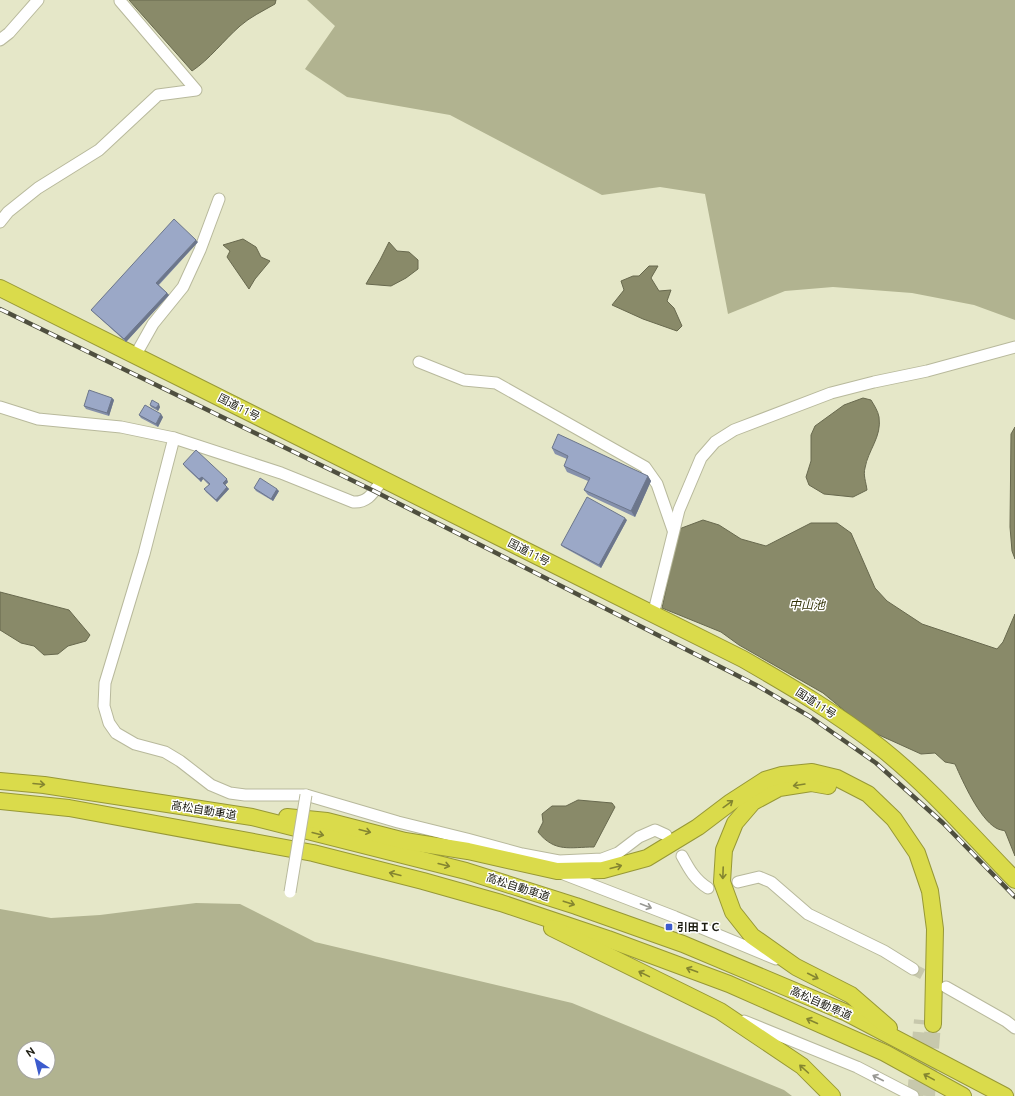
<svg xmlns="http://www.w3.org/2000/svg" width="1015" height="1096" viewBox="0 0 1015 1096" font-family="Ubuntu,'Noto Sans JP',sans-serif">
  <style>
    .forest { fill: #b1b390; fill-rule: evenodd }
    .water { fill: #898a69; stroke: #68694e }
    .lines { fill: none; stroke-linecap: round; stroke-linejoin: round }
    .minor-tunnel { stroke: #c7c8ac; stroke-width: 11; stroke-dasharray: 11 5.5; stroke-linecap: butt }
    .highway-tunnel { stroke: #c7c8ac; stroke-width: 16; stroke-dasharray: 16 8; stroke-linecap: butt }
    .minor-casing { stroke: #b8b99c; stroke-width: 13 }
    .highway-casing { stroke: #979836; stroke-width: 18 }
    .minor { stroke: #fff; stroke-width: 11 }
    .highway { stroke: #dadb4b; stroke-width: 16 }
    .rail-casing { stroke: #4f4f3f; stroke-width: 4.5 }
    .rail { stroke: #fff; stroke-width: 3; stroke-dasharray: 9; stroke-linecap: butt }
    .minor-bridge-casing { stroke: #b8b99c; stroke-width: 13; stroke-linecap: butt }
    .minor-bridge { stroke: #fff; stroke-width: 11 }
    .wall { fill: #8590ab }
    .shaded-wall { fill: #6c768b }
    .building { fill: #9ba8c7; stroke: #6c768b }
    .oneway { stroke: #848530 }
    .oneway2 { stroke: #989893 }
    .poi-dot { fill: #3c5bcd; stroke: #fff; stroke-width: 1.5 }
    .labels { text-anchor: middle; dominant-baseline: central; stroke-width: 3; stroke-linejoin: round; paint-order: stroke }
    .street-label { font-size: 11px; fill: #1b1b10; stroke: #fff }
    .poi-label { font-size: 11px; font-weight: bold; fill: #1b1b10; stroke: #fff; text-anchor: start }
    .water-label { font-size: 12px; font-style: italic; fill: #313105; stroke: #fff }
  </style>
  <rect width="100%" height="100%" fill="#e5e7c8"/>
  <g class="forest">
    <polygon points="307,0 1015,0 1015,320 974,305 912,293 833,287 785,291 728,314 705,194 660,187 602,195 450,115 347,97 305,69 335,26"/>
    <path d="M196,903L240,904L315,942L572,1003L784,1090L792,1096H0V909L51,918L100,915ZM24,1048H48V1072H24Z"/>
  </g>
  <g class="water">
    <path d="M129,0H276L275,4C263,11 250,17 240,26C223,41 210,59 192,71Z"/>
    <polygon points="243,239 256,247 261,257 270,261 255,279 249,289 227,257 230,251 223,245"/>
    <polygon points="389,242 397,251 409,252 418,260 418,269 406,278 391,286 366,284 380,260"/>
    <polygon points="649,266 658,266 651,278 659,291 671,290 667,301 674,308 682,326 677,331 643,319 612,305 624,290 621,281 633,276 639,276"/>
    <path d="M863,398L871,400C874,405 878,411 879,417C882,437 868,450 865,468C863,475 866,482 867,490L853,497L824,494L809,485L806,477L811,461V435L815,426L844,405Z"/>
    <polygon points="1015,427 1015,559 1012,551 1010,527 1011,434"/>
    <path d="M703,520L719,525L741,539L766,546L811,523H837L851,533L875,588L887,601L922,624L997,649L1003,642L1015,614V856L1005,831C1003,830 999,830 996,828C979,818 963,782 955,764L945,762L935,753L921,754L868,730L823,693L739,645L721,632L662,608L679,529Z"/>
    <polygon points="0,592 69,610 90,635 86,641 68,646 58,654 44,655 34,646 21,643 0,630"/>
    <path d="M578,800L612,803L615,807L594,847C570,847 555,853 538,832L543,822L542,814L552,806H566Z"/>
  </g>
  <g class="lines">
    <polyline class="minor-tunnel" points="913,969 939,983"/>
    <g class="highway-tunnel">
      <polyline points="915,1096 922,1020"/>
      <polyline points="927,1096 933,1024"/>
    </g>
    <g class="minor-casing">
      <g id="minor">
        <polyline points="0,40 9,33 38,0"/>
        <polyline points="0,222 8,212 38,188 99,150 158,95 196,90 120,1 121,0"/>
        <polyline points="135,356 153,324 183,287 200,250 219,199"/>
        <polyline points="419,362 464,380 496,383 645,467 657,484 673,530"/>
        <path d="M0,407L38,419L121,427L174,438L281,473L353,502C369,503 374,491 383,479"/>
        <polyline points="174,438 144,554 105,683 104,706 109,723 116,733 135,744 165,752 180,761 211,785 230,793 245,795 306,795 398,822 467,839 522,854 559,861 602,859 618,853 639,837 655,830 666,835"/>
        <polyline points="653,615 679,510 701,458 715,442 734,430 831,393 874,382 927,371 1015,347"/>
        <path d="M682,856C689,869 695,880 708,888"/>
        <polyline points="561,873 675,917 776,959"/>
        <polyline points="738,882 759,877 771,882 808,914 884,951 913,969"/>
        <polyline points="946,987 1006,1021 1015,1028"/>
        <polyline points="744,1021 857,1067 913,1096"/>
      </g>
    </g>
    <g class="highway-casing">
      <g id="highway">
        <path d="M0,288L743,659C790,686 838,714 881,748C930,787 971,835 1015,880"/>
        <polyline points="0,781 44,785 252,817 466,871 576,906 683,944 847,1013 1005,1096"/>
        <polyline points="828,786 811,783 779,788 753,802 735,823 724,850 722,882 733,912 752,936 796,967 851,995 889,1028"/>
        <polyline points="0,801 69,808 313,853 423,881 501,903 608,939 729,984 885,1053 963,1096"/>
        <polyline points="287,817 327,821 405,841 468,851 557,871 603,870 647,858 698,827 731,802 765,780 782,775 812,772 837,778 868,794 894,819 917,853 930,891 935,929 933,1024"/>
        <polyline points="552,928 720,1011 802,1066 832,1096"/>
      </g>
    </g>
    <use href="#minor" class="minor"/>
    <use href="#highway" class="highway"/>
    <g class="rail-casing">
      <polyline id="rail" points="0,309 374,491 756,685 809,716 876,763 943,823 1015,897"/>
    </g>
    <use href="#rail" class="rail"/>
    <g class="minor-bridge-casing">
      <polyline id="minor-bridge" points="290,892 306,795"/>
    </g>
    <use href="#minor-bridge" class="minor-bridge"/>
  </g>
  <g class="wall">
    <polygon points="198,242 159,285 169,295 126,342 93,312 91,310"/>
    <polygon points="112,398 114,400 109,416 86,409 84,406"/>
    <polygon points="150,405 160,407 158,411 151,407"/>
    <polygon points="139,415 163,417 158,427 141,418"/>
    <polygon points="552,448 648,476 651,481 635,517 588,495 584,490 588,481 567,472 564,466 567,459 555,454"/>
    <polygon points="183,464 228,482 225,485 229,489 217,502 206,492 204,489 209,485 203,479 201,482 185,467"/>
    <polygon points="254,488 279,491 273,501 256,491"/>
    <polygon points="627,520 601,568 563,547 561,545"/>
  </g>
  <g class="shaded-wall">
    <polygon points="196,240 198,242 158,285 156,283"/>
    <polygon points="167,293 169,295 126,342 124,339"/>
    <polygon points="112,398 114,400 109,416 107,413"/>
    <polygon points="159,404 160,407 158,411 156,408"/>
    <polygon points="161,414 163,417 158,427 156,424"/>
    <polygon points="648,476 651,481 635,517 631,511"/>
    <polygon points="202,477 203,479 201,482 199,479"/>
    <polygon points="227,479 228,482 225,485 223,483"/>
    <polygon points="227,487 229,489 217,502 216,500"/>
    <polygon points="277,489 279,491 273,501 271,499"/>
    <polygon points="625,518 627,520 601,568 599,565"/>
  </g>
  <g class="building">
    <polygon points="174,219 196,240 156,283 167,293 124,339 91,310"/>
    <polygon points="89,390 112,398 107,413 84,406"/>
    <polygon points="152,400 159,404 156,408 150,405"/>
    <polygon points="145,405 161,414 156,424 139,415"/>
    <polygon points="558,434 648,476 631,511 584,490 590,478 564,466 568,456 552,448"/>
    <polygon points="196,450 227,479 223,483 227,487 216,500 204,489 210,484 202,477 199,479 183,464"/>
    <polygon points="260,478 277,489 271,499 254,488"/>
    <polygon points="587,497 625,518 599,565 561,545"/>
  </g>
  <defs><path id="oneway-shaft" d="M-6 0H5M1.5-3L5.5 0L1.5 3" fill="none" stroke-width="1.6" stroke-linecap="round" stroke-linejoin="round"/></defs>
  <g class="oneway">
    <use href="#oneway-shaft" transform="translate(39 784) rotate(5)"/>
    <use href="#oneway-shaft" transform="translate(799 785) rotate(171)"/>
    <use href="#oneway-shaft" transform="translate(728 804) rotate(-36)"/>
    <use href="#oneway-shaft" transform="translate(365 831) rotate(14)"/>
    <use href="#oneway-shaft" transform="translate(318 834) rotate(14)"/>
    <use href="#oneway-shaft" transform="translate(444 865) rotate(14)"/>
    <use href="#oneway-shaft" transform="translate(616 867) rotate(-15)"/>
    <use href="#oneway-shaft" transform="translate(723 873) rotate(92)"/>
    <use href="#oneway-shaft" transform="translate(395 874) rotate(-166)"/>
    <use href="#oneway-shaft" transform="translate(569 903) rotate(18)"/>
    <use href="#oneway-shaft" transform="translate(692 970) rotate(-160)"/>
    <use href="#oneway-shaft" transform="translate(644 974) rotate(-154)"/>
    <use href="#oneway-shaft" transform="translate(813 976) rotate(27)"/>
    <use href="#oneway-shaft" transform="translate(812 1021) rotate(-156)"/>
    <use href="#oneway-shaft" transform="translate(804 1069) rotate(-138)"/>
    <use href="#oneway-shaft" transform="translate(929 1077) rotate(-151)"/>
  </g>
  <g class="oneway2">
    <use href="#oneway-shaft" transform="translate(646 906) rotate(21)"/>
    <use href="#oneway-shaft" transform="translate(878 1078) rotate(-153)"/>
  </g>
  <rect class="poi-dot" x="665" y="923" width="8" height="8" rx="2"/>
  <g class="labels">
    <g class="street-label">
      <text transform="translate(239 407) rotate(27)">国道11号</text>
      <text transform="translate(529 552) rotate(27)">国道11号</text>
      <text transform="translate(816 703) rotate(33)">国道11号</text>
      <text transform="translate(204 810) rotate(9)">高松自動車道</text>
      <text transform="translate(518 887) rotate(18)">高松自動車道</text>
      <text transform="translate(821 1003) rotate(24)">高松自動車道</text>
    </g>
    <g class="poi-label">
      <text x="677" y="927">引田ＩＣ</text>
    </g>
    <g class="water-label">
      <text x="807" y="604">中山池</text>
    </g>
  </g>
  <g transform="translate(36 1060) rotate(325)"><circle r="19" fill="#ffffff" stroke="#a4a49f"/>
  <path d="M0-3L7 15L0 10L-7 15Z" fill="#3c5bcd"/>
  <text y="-6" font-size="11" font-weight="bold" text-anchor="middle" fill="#1b1b10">N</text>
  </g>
</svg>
